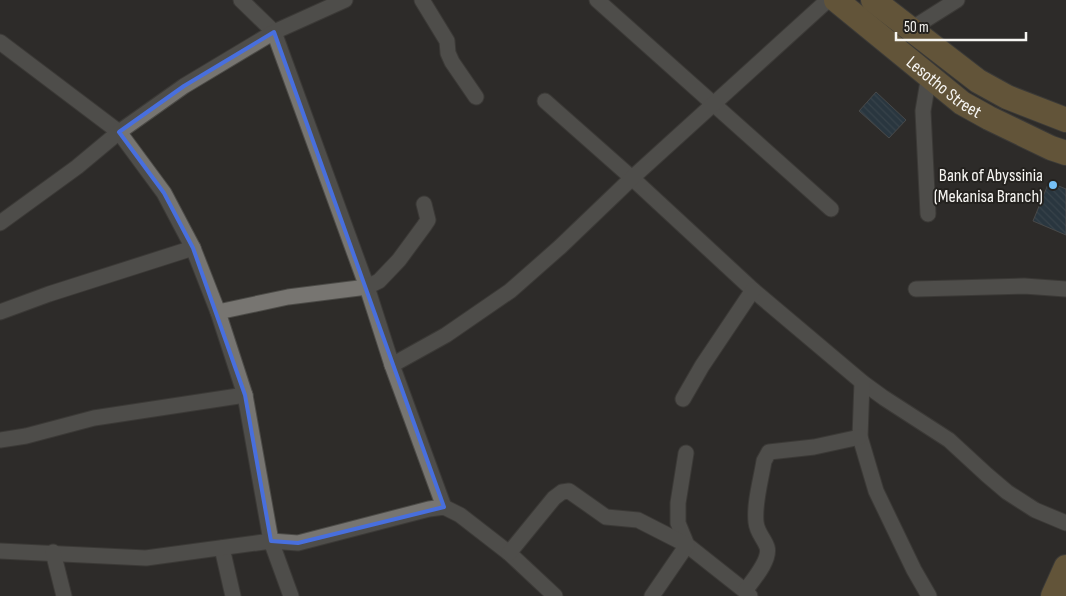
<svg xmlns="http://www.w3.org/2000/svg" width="1066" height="596" viewBox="0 0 1066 596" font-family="'Sofia Sans Condensed',sans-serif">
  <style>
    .building { fill: url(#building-back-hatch); stroke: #676b6e }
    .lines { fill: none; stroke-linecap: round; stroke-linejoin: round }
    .street-casing { stroke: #4c4b47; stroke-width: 17 }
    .primary-casing { stroke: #4c4b47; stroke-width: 26 }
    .street { stroke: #777571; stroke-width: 15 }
    .primary { stroke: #a2864d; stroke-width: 24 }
    .marked { fill: none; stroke: #486fdd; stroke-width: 4; stroke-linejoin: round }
    .poi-dot { fill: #75c0f6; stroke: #24221f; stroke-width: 2 }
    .labels { text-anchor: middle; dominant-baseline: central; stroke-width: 4; stroke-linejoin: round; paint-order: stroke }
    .street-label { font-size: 18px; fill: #f6f5f2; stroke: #24221f }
    .poi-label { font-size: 18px; fill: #f6f5f2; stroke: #24221f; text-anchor: end }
  </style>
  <defs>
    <pattern id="building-back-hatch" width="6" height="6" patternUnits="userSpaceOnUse" patternTransform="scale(1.25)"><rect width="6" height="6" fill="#244359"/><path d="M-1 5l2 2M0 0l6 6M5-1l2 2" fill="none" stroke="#445f71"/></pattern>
  </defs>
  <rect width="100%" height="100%" fill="#2e2c29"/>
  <g class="building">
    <polygon points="876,92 906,120 889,138 859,111"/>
    <polygon points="1049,182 1066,189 1066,235 1033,221"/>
  </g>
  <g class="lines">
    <g class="street-casing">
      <g id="street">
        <polyline points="241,0 274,32 367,287 392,365 444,507"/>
        <polyline points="422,0 447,41 448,53 452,62 476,97"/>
        <polyline points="597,0 831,209"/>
        <polyline points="911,29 957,0"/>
        <polyline points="0,42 119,132 164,193 193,248 218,312 245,395 271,541 291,596"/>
        <polyline points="545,101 632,178 753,290 862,382 884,398 949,440 987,475 1007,492 1035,510 1066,523"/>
        <polyline points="928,214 923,111 929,75"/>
        <polyline points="0,223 77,167 119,132 184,86 274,32 345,0"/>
        <polyline points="916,289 1024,286 1066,289"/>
        <polyline points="0,312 49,294 193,248"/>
        <polyline points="218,312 288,297 367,287 379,281 399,260 424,226 428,220 424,204"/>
        <polyline points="392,365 446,335 510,291 560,247 632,178 828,0"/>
        <polyline points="862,382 860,437 876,491 914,570 929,596"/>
        <polyline points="683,399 702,366 753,290"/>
        <polyline points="0,440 26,436 94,418 245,395"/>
        <polyline points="686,453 678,503 678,523 687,545 745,591 750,596"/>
        <polyline points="222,548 233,596"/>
        <polyline points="0,551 146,558 271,541 298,543 429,509 444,507 460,515 509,553 555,596"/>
        <polyline points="53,552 64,596"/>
        <polyline points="509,553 554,498 562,492 569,491 606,517 638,520 687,545 652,596"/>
        <path d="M745,591C752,581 771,560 767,547C764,538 757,533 756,522C754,503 761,480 764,461L769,452L814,447L860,437"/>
      </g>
    </g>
    <g class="primary-casing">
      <g id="primary">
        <path id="s1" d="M836,0L962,103L989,118L1051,148L1066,153"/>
        <polyline points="873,0 978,81 1007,97 1066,120"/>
        <polyline points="1053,596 1066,567"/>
      </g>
    </g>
    <use href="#street" class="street"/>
    <use href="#primary" class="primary"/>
  </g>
  <path d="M0 0H1066V596H0ZM274,32L444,507L298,543L271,541L245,395L193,248L164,193L119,132L184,86Z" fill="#2e2c29" fill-opacity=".55" fill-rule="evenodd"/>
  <path class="marked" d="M274,32L444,507L298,543L271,541L245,395L193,248L164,193L119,132L184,86Z"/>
  <circle class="poi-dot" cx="1053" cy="185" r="5"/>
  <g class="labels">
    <g class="street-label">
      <text stroke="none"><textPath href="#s1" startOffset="139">Lesotho Street</textPath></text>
    </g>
    <g class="poi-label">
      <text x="1043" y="175">Bank of Abyssinia<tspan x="1043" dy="21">(Mekanisa Branch)</tspan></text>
    </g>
  </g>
  <path d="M896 32v8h130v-8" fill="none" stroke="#f6f5f2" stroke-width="2.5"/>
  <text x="904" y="32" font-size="15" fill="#f6f5f2" stroke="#24221f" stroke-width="4" paint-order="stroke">50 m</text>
</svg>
